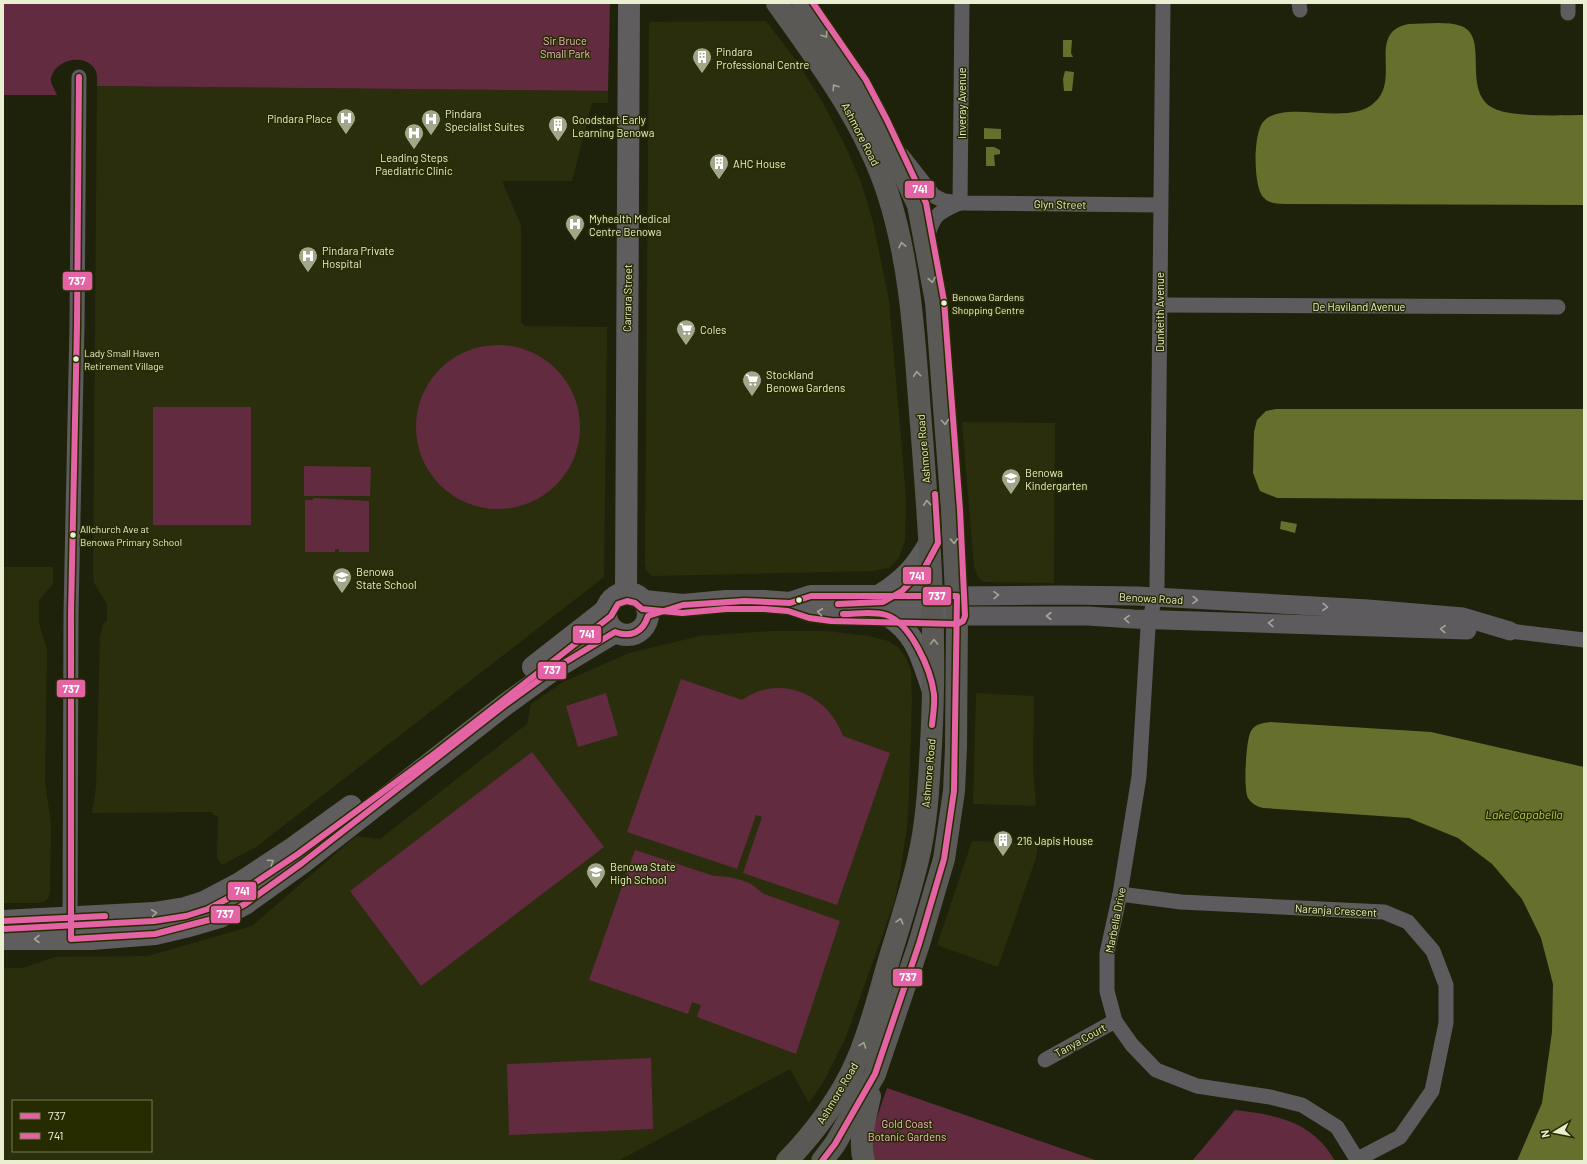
<svg xmlns="http://www.w3.org/2000/svg" width="1587" height="1164" viewBox="0 0 1587 1164" font-family="Barlow,sans-serif">
  <style>
    .built { fill: #2a2e0d; fill-rule: evenodd }
    .green { fill: #622b40 }
    .water { fill: #676f2d }
    .lines { fill: none; stroke-linecap: round; stroke-linejoin: round }
    .minor { stroke: #5e5b5f; stroke-width: 15 }
    .tertiary { stroke: #5e5b5f; stroke-width: 19 }
    .secondary { stroke: #605d5f; stroke-width: 22 }
    .primary { stroke: #5a5955; stroke-width: 22 }
    .bus-1-casing { stroke: #272c00; stroke-width: 9 }
    .bus-2-casing { stroke: #272c00; stroke-width: 9 }
    .bus-1 { stroke: #e463a4; stroke-width: 6 }
    .bus-2 { stroke: #e463a4; stroke-width: 6 }
    .oneway { stroke: #a2a492 }
    .oneway2 { stroke: #a4a598 }
    .oneway3 { stroke: #a4a698 }
    .bus-dot { fill: #e9efd0; stroke: #272c00; stroke-width: 1.5 }
    .labels { text-anchor: middle; dominant-baseline: central; stroke-width: 3; stroke-linejoin: round; paint-order: stroke }
    .bus-label { font-size: 10px; fill: #e9efd0; stroke: #272c00; text-anchor: start }
    .park-label { font-size: 11px; fill: #f2b5ca; stroke: #272c00 }
    .poi-label { font-size: 11px; fill: #e9efd0; stroke: #272c00; text-anchor: start }
    .street-label { font-size: 11px; fill: #e9efd0; stroke: #272c00 }
    .water-label { font-size: 12px; font-style: italic; fill: #bccc4b; stroke: #272c00 }
    .line-badge { stroke: #272c00; stroke-width: 1.5 }
    .badge-label { font-size: 11px; text-anchor: middle; font-weight: bold; fill: #fff }
  </style>
  <rect width="100%" height="100%" fill="#1f220a"/>
  <g class="built">
    <polygon points="766,21 798,63 823,103 844,143 861,182 873,222 889,301 903,461 906,500 905,541 899,558 889,568 873,571 652,576 646,570 645,562 649,22"/>
    <polygon points="97,86 608,91 608,103 592,103 572,181 502,181 521,225 521,322 525,326 607,327 604,577 256,847 222,865 217,858 218,816 213,815 212,812 92,813 96,787 100,637 103,624 107,621 107,604 94,583 93,574"/>
    <polygon points="962,422 1055,423 1054,583 984,582 978,577 974,567"/>
    <polygon points="3,567 53,567 53,584 39,600 39,623 47,650 45,782 51,823 50,891 49,897 44,902 39,903 3,903"/>
    <path d="M771,631H827L869,636L888,641L898,647L906,658L911,670L912,700L908,819L900,875L894,903L846,1037L823,1083L809,1103L790,1069L618,1161H3V968H23L55,957L148,956L252,926L356,836L380,839L527,724L531,704L563,682L629,653L700,636ZM13,1101H151V1151H13Z"/>
    <polygon points="976,693 1034,696 1033,766 1036,806 973,804"/>
    <polygon points="972,841 1038,844 1036,858 998,967 937,945"/>
  </g>
  <g class="green">
    <path d="M3,3H610L608,91L97,86C97,79 98,73 94,68C83,53 55,60 51,78C50,84 55,90 57,95H3Z"/>
    <circle cx="498" cy="427" r="82"/>
    <rect x="153" y="407" width="98" height="118"/>
    <polygon points="304,466 371,467 370,496 304,496"/>
    <polygon points="313,498 369,501 369,552 339,552 339,549 335,549 335,552 305,552 305,500 313,500"/>
    <path d="M681,679L742,700C780,673 828,694 843,736L890,753L837,905L743,873L762,817L756,815L737,869L627,832Z"/>
    <polygon points="606,693 618,735 578,747 566,706"/>
    <polygon points="532,752 604,847 421,986 350,891"/>
    <polygon points="635,850 714,876 729,877 741,880 751,884 764,894 840,921 796,1054 697,1017 701,1005 692,1002 688,1014 589,980"/>
    <polygon points="651,1058 653,1129 509,1135 507,1064"/>
    <polygon points="887,1088 1098,1161 862,1161"/>
    <path d="M1235,1110C1277,1115 1312,1121 1335,1161H1192Z"/>
  </g>
  <g class="water">
    <path d="M1409,24C1425,24 1446,21 1461,26C1490,36 1461,91 1493,108C1512,118 1561,115 1584,115V205L1285,204C1276,203 1269,204 1263,197C1253,186 1253,131 1264,121C1287,98 1348,128 1375,102C1401,78 1366,32 1409,24Z"/>
    <polygon points="1063,40 1072,40 1071,53 1073,57 1063,57"/>
    <polygon points="1065,71 1074,72 1072,91 1064,91 1063,79"/>
    <polygon points="984,128 1001,129 1001,139 984,139"/>
    <polygon points="986,147 994,147 1000,150 1000,154 994,155 995,166 986,166"/>
    <polygon points="1276,409 1584,409 1584,500 1277,498 1260,491 1253,473 1254,432 1257,420 1266,411"/>
    <polygon points="1281,521 1297,524 1295,533 1280,529"/>
    <path d="M1270,722L1431,732L1584,767V1161H1517L1542,1103L1552,1032L1553,984L1541,938L1522,899L1492,864L1458,838L1409,818L1263,808C1256,806 1252,804 1248,798C1243,789 1246,739 1251,731C1255,724 1263,723 1270,722Z"/>
  </g>
  <g class="lines">
    <g class="minor">
      <polyline points="1163,3 1157,587 1148,628 1139,777 1120,894 1107,953 1107,991 1115,1021 1132,1045 1156,1070 1197,1086 1270,1097 1302,1105 1337,1127 1358,1161"/>
      <polyline points="1299,3 1300,10"/>
      <polyline points="1568,3 1568,13"/>
      <polyline points="902,155 934,196 944,201 960,203 1160,205"/>
      <polyline points="960,203 962,3"/>
      <path d="M926,241C933,216 936,213 959,203"/>
      <polyline points="1160,305 1558,307"/>
      <polyline points="1510,631 1584,640"/>
      <polyline points="1120,894 1181,902 1384,912 1408,922 1433,951 1446,985 1446,1023 1432,1091 1400,1137 1358,1159"/>
      <polyline points="70,926 71,613 77,325 79,77"/>
      <polyline points="1045,1060 1115,1021"/>
    </g>
    <g class="tertiary">
      <polyline points="957,596 1058,595 1137,596 1368,609 1463,617 1510,631"/>
      <polyline points="957,616 1088,616 1133,619 1467,630"/>
    </g>
    <g class="secondary">
      <circle cx="627" cy="614" r="21"/>
      <polyline points="626,593 629,3"/>
      <path d="M880,595C904,580 916,567 930,542"/>
      <polyline points="644,601 683,605 726,601 764,601 790,603 811,610 831,613 957,616"/>
      <polyline points="790,603 811,596 957,596"/>
      <path d="M887,615C917,634 921,657 932,688"/>
      <polyline points="533,667 606,610"/>
      <polyline points="3,921 154,913 185,908 204,902 240,883 293,848 351,806"/>
      <polyline points="3,939 92,939 155,934 189,926 220,917 245,904 302,863 506,704 557,667 615,632"/>
    </g>
    <g class="primary">
      <path d="M777,3C820,63 865,123 888,194C913,272 915,355 922,437C930,539 937,641 931,744C929,782 927,823 918,860C910,894 899,927 889,960C879,994 871,1028 857,1060C842,1096 814,1133 787,1161"/>
      <polyline points="803,3 859,84 880,123 918,205 936,302 952,511 957,616 956,747 954,791 944,859 919,944 875,1074 835,1144 822,1161"/>
      <path d="M864,1161C858,1141 866,1116 870,1096"/>
    </g>
    <g class="bus-1-casing">
      <g id="bus-1">
        <path d="M79,77L77,325L71,613V939L155,934L220,917L245,904L302,863L506,704L557,667L615,632C631,638 643,632 648,616L683,605L744,601L790,603L811,596H957L954,791L944,859L919,944L875,1074L835,1144L822,1161"/>
        <path d="M843,614C857,614 873,611 886,615C911,623 931,670 934,694C935,704 933,715 932,725"/>
        <polyline points="3,921 105,916"/>
      </g>
    </g>
    <g class="bus-2-casing">
      <g id="bus-2">
        <polyline points="838,604 883,602 902,591 924,569 938,543 935,494"/>
        <polyline points="3,929 154,921 186,916 208,909 244,890 298,854 430,757 611,616 618,604 627,601 635,603 642,609 682,613 726,609 764,609 788,611 809,618 831,621 957,624 963,621 965,616 960,510 944,301 926,203 887,120 866,80 813,3"/>
      </g>
    </g>
    <use href="#bus-1" class="bus-1"/>
    <use href="#bus-2" class="bus-2"/>
  </g>
  <defs><path id="oneway-chevron" d="M-2-3.5L2.5 0L-2 3.5" fill="none" stroke-width="1.6" stroke-linecap="round" stroke-linejoin="round"/></defs>
  <g class="oneway">
    <use href="#oneway-chevron" transform="translate(825 35) rotate(56)"/>
    <use href="#oneway-chevron" transform="translate(835 87) rotate(-124)"/>
    <use href="#oneway-chevron" transform="translate(902 245) rotate(-102)"/>
    <use href="#oneway-chevron" transform="translate(932 280) rotate(80)"/>
    <use href="#oneway-chevron" transform="translate(917 374) rotate(-95)"/>
    <use href="#oneway-chevron" transform="translate(945 422) rotate(85)"/>
    <use href="#oneway-chevron" transform="translate(927 503) rotate(-95)"/>
    <use href="#oneway-chevron" transform="translate(954 541) rotate(88)"/>
    <use href="#oneway-chevron" transform="translate(934 642) rotate(-90)"/>
    <use href="#oneway-chevron" transform="translate(900 921) rotate(-74)"/>
    <use href="#oneway-chevron" transform="translate(863 1045) rotate(-70)"/>
  </g>
  <g class="oneway2">
    <use href="#oneway-chevron" transform="translate(996 595) rotate(-1)"/>
    <use href="#oneway-chevron" transform="translate(1195 600) rotate(3)"/>
    <use href="#oneway-chevron" transform="translate(1325 607) rotate(3)"/>
    <use href="#oneway-chevron" transform="translate(1049 616) rotate(180)"/>
    <use href="#oneway-chevron" transform="translate(1127 619) rotate(-175)"/>
    <use href="#oneway-chevron" transform="translate(1271 623) rotate(-178)"/>
    <use href="#oneway-chevron" transform="translate(1443 629) rotate(-178)"/>
  </g>
  <g class="oneway3">
    <use href="#oneway-chevron" transform="translate(820 612) rotate(-173)"/>
    <use href="#oneway-chevron" transform="translate(271 862) rotate(-34)"/>
    <use href="#oneway-chevron" transform="translate(154 913) rotate(-7)"/>
    <use href="#oneway-chevron" transform="translate(37 939) rotate(-180)"/>
  </g>
  <defs>
    <g id="building-pin" transform="scale(1)"><path d="M0 17L-7.5 6A9.5 9.5 0 1 1 7.5 6Z" fill="#a2a78b" stroke="#272c00"/><path d="M-4-6H4V6H1V3H-1V6H-4ZM-2.5-4.3h1.7v1.8h-1.7ZM.8-4.3h1.7v1.8H.8ZM-2.5-1h1.7V.8h-1.7ZM.8-1h1.7V.8H.8Z" fill="#fff"/></g>
    <g id="hospital-pin" transform="scale(1)"><path d="M0 17L-7.5 6A9.5 9.5 0 1 1 7.5 6Z" fill="#a2a78b" stroke="#272c00"/><path d="M-5-5h3v3.5h4V-5h3V5h-3V1.5h-4V5h-3Z" fill="#fff"/></g>
    <g id="supermarket-pin" transform="scale(1)"><path d="M0 17L-7.5 6A9.5 9.5 0 1 1 7.5 6Z" fill="#a2a78b" stroke="#272c00"/><path d="M-6-5.5h2.5l.6 2H6L4.5 2H-2.5L-4.4-4H-6ZM-1.5 3.2a1.3 1.3 0 1 0 .1 0ZM3 3.2a1.3 1.3 0 1 0 .1 0Z" fill="#fff"/></g>
    <g id="school-pin" transform="scale(1)"><path d="M0 17L-7.5 6A9.5 9.5 0 1 1 7.5 6Z" fill="#a2a78b" stroke="#272c00"/><path d="M0-5L7-2L0 1L-7-2ZM-4 1L0 2.5L4 1V4Q0 6-4 4Z" fill="#fff"/></g>
  </defs>
  <g fill-rule="evenodd">
    <use href="#building-pin" x="702" y="57"/>
    <use href="#hospital-pin" x="346" y="118"/>
    <use href="#hospital-pin" x="431" y="119"/>
    <use href="#building-pin" x="558" y="125"/>
    <use href="#hospital-pin" x="414" y="133"/>
    <use href="#building-pin" x="719" y="163"/>
    <use href="#hospital-pin" x="575" y="224"/>
    <use href="#hospital-pin" x="308" y="256"/>
    <use href="#supermarket-pin" x="686" y="329"/>
    <use href="#supermarket-pin" x="752" y="380"/>
    <use href="#school-pin" x="1011" y="478"/>
    <use href="#school-pin" x="342" y="577"/>
    <use href="#building-pin" x="1003" y="840"/>
    <use href="#school-pin" x="596" y="872"/>
  </g>
  <g class="bus-dot">
    <circle cx="944" cy="303" r="3.5"/>
    <circle cx="76" cy="359" r="3.5"/>
    <circle cx="73" cy="535" r="3.5"/>
    <circle cx="799" cy="600" r="3.5"/>
  </g>
  <g class="labels">
    <g class="bus-label">
      <text x="952" y="297">Benowa Gardens<tspan x="952" dy="13">Shopping Centre</tspan></text>
      <text x="84" y="353">Lady Small Haven<tspan x="84" dy="13">Retirement Village</tspan></text>
      <text x="80" y="529">Allchurch Ave at<tspan x="80" dy="13">Benowa Primary School</tspan></text>
    </g>
    <g class="park-label">
      <text x="565" y="40">Sir Bruce<tspan x="565" dy="13">Small Park</tspan></text>
      <text x="907" y="1123">Gold Coast<tspan x="907" dy="13">Botanic Gardens</tspan></text>
    </g>
    <g class="poi-label">
      <text x="716" y="51">Pindara<tspan x="716" dy="13">Professional Centre</tspan></text>
      <text x="445" y="113">Pindara<tspan x="445" dy="13">Specialist Suites</tspan></text>
      <text x="332" y="118" text-anchor="end">Pindara Place</text>
      <text x="572" y="119">Goodstart Early<tspan x="572" dy="13">Learning Benowa</tspan></text>
      <text x="414" y="157" text-anchor="middle">Leading Steps<tspan x="414" dy="13">Paediatric Clinic</tspan></text>
      <text x="733" y="163">AHC House</text>
      <text x="589" y="218">Myhealth Medical<tspan x="589" dy="13">Centre Benowa</tspan></text>
      <text x="322" y="250">Pindara Private<tspan x="322" dy="13">Hospital</tspan></text>
      <text x="700" y="329">Coles</text>
      <text x="766" y="374">Stockland<tspan x="766" dy="13">Benowa Gardens</tspan></text>
      <text x="1025" y="472">Benowa<tspan x="1025" dy="13">Kindergarten</tspan></text>
      <text x="356" y="571">Benowa<tspan x="356" dy="13">State School</tspan></text>
      <text x="1017" y="840">216 Japis House</text>
      <text x="610" y="866">Benowa State<tspan x="610" dy="13">High School</tspan></text>
    </g>
    <g class="street-label">
      <text transform="translate(961 103) rotate(-90)">Inveray Avenue</text>
      <text transform="translate(861 134) rotate(63)">Ashmore Road</text>
      <text transform="translate(1060 204) rotate(1)">Glyn Street</text>
      <text transform="translate(627 298) rotate(-89)">Carrara Street</text>
      <text x="1359" y="306">De Haviland Avenue</text>
      <text transform="translate(1159 312) rotate(-90)">Dunkeith Avenue</text>
      <text transform="translate(923 449) rotate(-95)">Ashmore Road</text>
      <text transform="translate(1151 598) rotate(3)">Benowa Road</text>
      <text transform="translate(928 773) rotate(-85)">Ashmore Road</text>
      <text transform="translate(1336 910) rotate(3)">Naranja Crescent</text>
      <text transform="translate(1115 920) rotate(-79)">Marbella Drive</text>
      <text transform="translate(1080 1040) rotate(-29)">Tanya Court</text>
      <text transform="translate(837 1093) rotate(-59)">Ashmore Road</text>
    </g>
    <g class="water-label">
      <text x="1524" y="814">Lake Capabella</text>
    </g>
  </g>
  <g class="line-badge">
    <rect x="904" y="180" width="31" height="19" rx="4" fill="#e463a4"/>
    <rect x="62" y="271" width="31" height="20" rx="4" fill="#e463a4"/>
    <rect x="902" y="566" width="30" height="19" rx="4" fill="#e463a4"/>
    <rect x="922" y="586" width="30" height="20" rx="4" fill="#e463a4"/>
    <rect x="572" y="625" width="30" height="19" rx="4" fill="#e463a4"/>
    <rect x="537" y="661" width="30" height="19" rx="4" fill="#e463a4"/>
    <rect x="56" y="679" width="30" height="19" rx="4" fill="#e463a4"/>
    <rect x="227" y="881" width="30" height="20" rx="4" fill="#e463a4"/>
    <rect x="210" y="905" width="31" height="19" rx="4" fill="#e463a4"/>
    <rect x="892" y="968" width="31" height="19" rx="4" fill="#e463a4"/>
  </g>
  <g class="badge-label">
    <text x="920" y="193">741</text>
    <text x="77" y="285">737</text>
    <text x="917" y="580">741</text>
    <text x="937" y="600">737</text>
    <text x="587" y="638">741</text>
    <text x="552" y="674">737</text>
    <text x="71" y="693">737</text>
    <text x="242" y="895">741</text>
    <text x="225" y="918">737</text>
    <text x="908" y="981">737</text>
  </g>
  <rect width="1587" height="1164" fill="none" stroke="#e9efd0" stroke-width="8"/>
  <rect x="12" y="1100" width="140" height="52" fill="#272c00" stroke="#757a53"/>
  <rect x="20" y="1113" width="20" height="6" fill="#e463a4" stroke="#757a53"/>
  <text x="48" y="1120" font-size="12" fill="#e9efd0">737</text>
  <rect x="20" y="1133" width="20" height="6" fill="#e463a4" stroke="#757a53"/>
  <text x="48" y="1140" font-size="12" fill="#e9efd0">741</text>
  <g transform="translate(1555 1132) rotate(260)" stroke="#272c00" stroke-width="3" paint-order="stroke">
  <path d="M0-3L7 15L0 10L-7 15Z" fill="#e9efd0"/>
  <text y="-6" font-size="11" font-weight="bold" text-anchor="middle" fill="#e9efd0">N</text>
  </g>
</svg>
